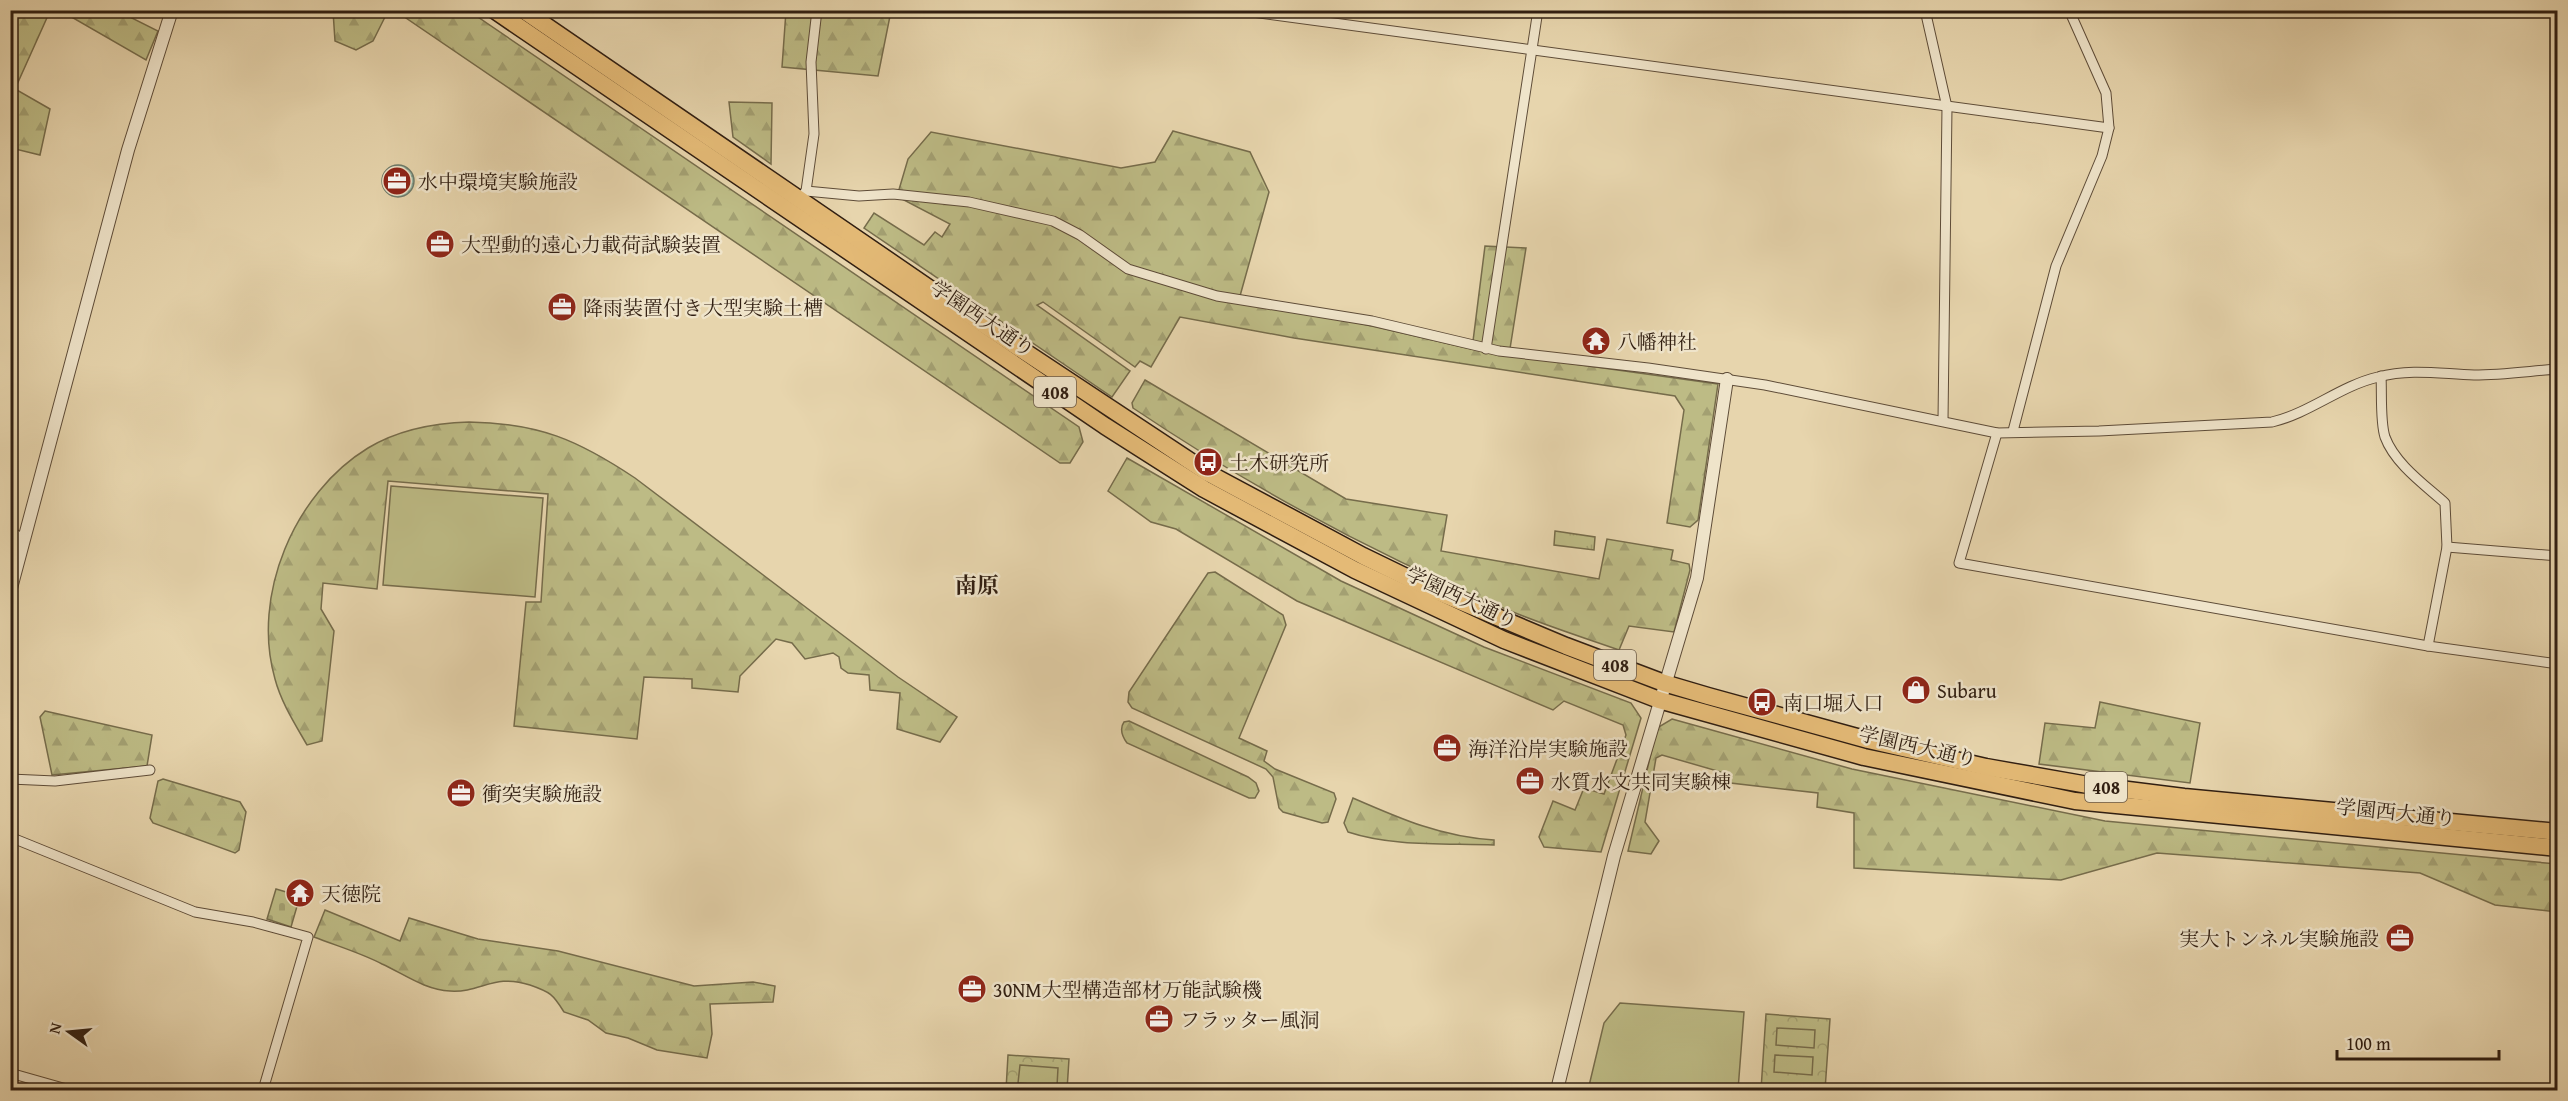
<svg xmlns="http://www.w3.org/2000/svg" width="2568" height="1101" viewBox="0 0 2568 1101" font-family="'Gentium Book Plus','Noto Serif JP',serif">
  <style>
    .grass { fill: url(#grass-tufts); stroke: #766c4b; stroke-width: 1.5 }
    .forest { fill: url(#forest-firs); stroke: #766c4b; stroke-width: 1.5 }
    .cemetery { fill: url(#cemetery-stones); stroke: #766c4b; stroke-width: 1.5 }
    .park { fill: url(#park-crowns); stroke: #766c4b; stroke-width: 1.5 }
    .pitch { fill: #bdbb85; stroke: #766c4b; stroke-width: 1.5 }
    .water { fill: url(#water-rules); stroke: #6e7b6b; stroke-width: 1.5 }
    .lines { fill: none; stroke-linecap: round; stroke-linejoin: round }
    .shore { stroke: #646c5c; stroke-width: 1.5 }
    .minor-casing { stroke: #5e4c38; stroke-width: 11 }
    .tertiary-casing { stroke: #5e4c38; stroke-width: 14 }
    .trunk-casing { stroke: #301e11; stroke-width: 19 }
    .minor { stroke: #efe4ca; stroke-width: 9 }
    .tertiary { stroke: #efe4ca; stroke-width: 12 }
    .trunk { stroke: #e4ba76; stroke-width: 16 }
    .labels { text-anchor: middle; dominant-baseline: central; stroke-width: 5; stroke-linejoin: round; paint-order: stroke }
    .shield { fill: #efe4ca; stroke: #695948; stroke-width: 1.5 }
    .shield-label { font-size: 18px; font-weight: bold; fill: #301e11 }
    .poi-label { font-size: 20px; fill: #301e11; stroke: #efe4ca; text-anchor: start }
    .street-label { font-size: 20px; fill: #301e11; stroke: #efe4ca }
    .quarter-label { font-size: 22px; font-weight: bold; fill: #301e11; stroke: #efe4ca }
  </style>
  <defs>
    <pattern id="grass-tufts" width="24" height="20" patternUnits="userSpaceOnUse" patternTransform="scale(1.5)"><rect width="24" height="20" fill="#bdbb85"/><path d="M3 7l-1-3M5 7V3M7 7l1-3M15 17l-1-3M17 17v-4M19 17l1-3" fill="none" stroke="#a3a072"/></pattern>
    <pattern id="forest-firs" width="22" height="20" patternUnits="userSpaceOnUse" patternTransform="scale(1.5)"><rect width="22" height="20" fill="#bdbb85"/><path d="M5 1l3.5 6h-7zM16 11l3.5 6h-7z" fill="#a3a072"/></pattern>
    <pattern id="cemetery-stones" width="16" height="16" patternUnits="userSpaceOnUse" patternTransform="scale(1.5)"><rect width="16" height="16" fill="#bdbb85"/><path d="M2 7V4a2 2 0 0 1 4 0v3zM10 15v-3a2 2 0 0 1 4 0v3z" fill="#a3a072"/></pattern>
    <pattern id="park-crowns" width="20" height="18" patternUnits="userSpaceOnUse" patternTransform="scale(1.5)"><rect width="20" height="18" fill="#bdbb85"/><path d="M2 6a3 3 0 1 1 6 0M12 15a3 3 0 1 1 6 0" fill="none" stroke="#a3a072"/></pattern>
    <pattern id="water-rules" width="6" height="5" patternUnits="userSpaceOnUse" patternTransform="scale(1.5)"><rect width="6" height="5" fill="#97b9a7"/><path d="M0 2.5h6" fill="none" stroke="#7c9687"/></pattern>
  </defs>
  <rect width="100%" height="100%" fill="#e7d5ad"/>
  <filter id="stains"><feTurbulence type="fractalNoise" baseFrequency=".00333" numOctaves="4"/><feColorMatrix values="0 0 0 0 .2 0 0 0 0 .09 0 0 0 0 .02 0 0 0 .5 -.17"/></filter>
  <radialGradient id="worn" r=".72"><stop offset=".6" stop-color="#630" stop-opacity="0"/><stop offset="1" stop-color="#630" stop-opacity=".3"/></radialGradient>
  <polygon class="grass" points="1555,531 1595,537 1594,550 1554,545"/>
  <g class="forest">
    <polygon points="14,11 50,11 15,89 50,109 40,155 11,148 10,23"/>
    <polygon points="61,11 118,11 158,31 146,60"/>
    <polygon points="333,11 469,11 1079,427 1083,442 1070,463 1060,463 397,12 388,11 373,41 356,50 335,41"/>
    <polygon points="786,11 891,11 878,76 782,67"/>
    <polygon points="729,102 772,103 771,164 733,137"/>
    <polygon points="1173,131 1250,152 1269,192 1240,296 1472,349 1485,246 1526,248 1509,355 1718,384 1698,520 1690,527 1667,523 1684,410 1675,396 1294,338 1180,317 1151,367 1140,361 1135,367 1043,302 1037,305 1130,371 1112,397 864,228 874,213 924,245 935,232 942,237 950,224 900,198 898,193 908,159 931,132 1121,168 1155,162"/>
    <path d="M1145,380L1346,499L1447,515L1441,551L1599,579L1607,539L1673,550L1671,560L1689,564L1690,570L1674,632L1629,626L1619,650C1582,637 1544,625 1508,610C1378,556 1249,486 1133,408L1132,403Z"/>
    <path d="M469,422C539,423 578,440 635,478L898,677L957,717L940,742L897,729L900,693L870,690L869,675L848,673L841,668L839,657L833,653L805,659L792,643L776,639L740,676L738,692L692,688V679L644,677L637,739L514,726L526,602H541L548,494L388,481L377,589L323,583L321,609L334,631L322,741L307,745C295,724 281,702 275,679C251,596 294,493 368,448C398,430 434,423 469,422Z"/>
    <polygon points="1127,458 1341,581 1484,647 1631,703 1641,718 1601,852 1544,847 1539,837 1553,801 1575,810 1584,788 1604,794 1626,735 1623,725 1564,701 1553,710 1297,601 1176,529 1151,522 1108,491"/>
    <polygon points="1215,572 1283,615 1286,625 1239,738 1267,751 1264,761 1275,769 1334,793 1336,799 1328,822 1322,823 1283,812 1279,808 1273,777 1266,769 1132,708 1128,702 1129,692 1208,573"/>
    <polygon points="2100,702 2200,723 2190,783 2039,764 2045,723 2095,728"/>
    <polygon points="45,711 152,735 147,766 52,775 40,717"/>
    <polygon points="1672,719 1852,769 2105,821 2557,864 2557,912 2495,905 2420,873 2157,853 2061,880 1854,868 1854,813 1817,807 1818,793 1722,782 1721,772 1662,755 1656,758 1645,822 1659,841 1651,854 1628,851 1657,728"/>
    <path d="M1129,721L1248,777L1256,783L1259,791L1255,798H1249L1127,743C1122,736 1119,729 1124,722Z"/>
    <polygon points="163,779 240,802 246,812 239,850 235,853 153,823 150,818 158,781"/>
    <path d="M1353,798C1401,819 1442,837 1494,840V845C1447,843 1393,847 1348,832L1344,823Z"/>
    <path d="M325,910L400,941L409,918L478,939L558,951L694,986L753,982L775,986L773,1002L710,1004L712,1034L707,1058L657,1050L628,1038L606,1033L588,1020L564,1012C553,994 550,992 530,985C494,973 481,993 450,991C425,990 404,974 382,964C361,953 337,946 314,937Z"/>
  </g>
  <polygon class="cemetery" points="276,889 300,896 291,927 267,919"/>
  <g class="park">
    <polygon points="1766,1014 1830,1019 1825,1090 1761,1090"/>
    <polygon points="1008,1055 1069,1059 1067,1090 1006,1090"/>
  </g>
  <g class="pitch">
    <polygon points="391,486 543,498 535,597 383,585"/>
    <polygon points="1620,1003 1744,1012 1738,1090 1588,1090 1604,1023"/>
    <polygon points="1777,1028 1815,1030 1814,1048 1776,1045"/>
    <polygon points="1775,1055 1813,1057 1812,1075 1774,1072"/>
    <polygon points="1020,1065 1058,1068 1057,1086 1018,1083"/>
  </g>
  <circle class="water" cx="398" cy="181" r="16"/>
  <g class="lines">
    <circle class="shore" cx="398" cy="181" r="10"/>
    <g class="minor-casing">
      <g id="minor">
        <polyline points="1238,10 2109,128"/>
        <polyline points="1925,10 1947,107 1943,420"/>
        <polyline points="806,191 814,134 811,62 817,10"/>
        <path d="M800,198L806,191L859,196L893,194L969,202L1053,221L1080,235L1128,269L1217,296L1372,321L1499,351L1648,368L1765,385L1997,433L2099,431L2272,422C2310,413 2340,386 2378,377C2411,368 2441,374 2474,375C2502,375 2530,371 2558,369"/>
        <polyline points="1486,349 1538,10"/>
        <path d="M2381,376C2382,392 2380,422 2385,437C2395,464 2425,485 2445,503L2447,547L2428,646"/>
        <polyline points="2013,431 2056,266 2102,156 2109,128 2106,93 2069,10"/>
        <polyline points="1997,433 1959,563 2428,646 2558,664"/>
        <polyline points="10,531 23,539"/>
        <polyline points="2447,547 2558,556"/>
        <polyline points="10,779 55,781 150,770"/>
        <polyline points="10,837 195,912 253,922 308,937 263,1090"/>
        <polyline points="10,1073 70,1090"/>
      </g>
    </g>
    <g class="tertiary-casing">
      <g id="tertiary">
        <polyline points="10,592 128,150 172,10"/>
        <polyline points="1557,1090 1614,856 1697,578 1727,379"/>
      </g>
    </g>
    <g class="trunk-casing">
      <g id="trunk">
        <polyline points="494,10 1105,426 1204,489 1355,570 1504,640 1659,700 1864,757 2075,801 2558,848"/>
        <polyline points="523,10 942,297 1208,473 1363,556 1433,590 1566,646 1664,683 1708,696 1868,740 1986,767 2088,785 2184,797 2558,832"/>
      </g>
    </g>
    <use href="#minor" class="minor"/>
    <use href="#tertiary" class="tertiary"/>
    <use href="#trunk" class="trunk"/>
  </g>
  <defs>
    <g id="office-disc" transform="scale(1.5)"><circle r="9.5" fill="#8f2418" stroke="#efe4ca"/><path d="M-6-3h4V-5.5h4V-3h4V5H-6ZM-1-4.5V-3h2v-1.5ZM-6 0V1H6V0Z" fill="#fff"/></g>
    <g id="temple-disc" transform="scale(1.5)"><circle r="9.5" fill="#8f2418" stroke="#efe4ca"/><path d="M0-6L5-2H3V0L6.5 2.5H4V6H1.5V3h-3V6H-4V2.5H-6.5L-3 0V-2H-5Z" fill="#fff"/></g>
    <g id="bus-disc" transform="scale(1.5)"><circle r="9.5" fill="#8f2418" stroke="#efe4ca"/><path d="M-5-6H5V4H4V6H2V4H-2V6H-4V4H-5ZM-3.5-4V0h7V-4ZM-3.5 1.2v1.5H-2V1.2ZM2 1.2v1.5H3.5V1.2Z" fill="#fff"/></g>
    <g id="shop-disc" transform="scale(1.5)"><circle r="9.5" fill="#8f2418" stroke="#efe4ca"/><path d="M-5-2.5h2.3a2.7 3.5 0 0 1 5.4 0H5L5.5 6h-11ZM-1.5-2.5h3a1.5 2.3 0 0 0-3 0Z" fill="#fff"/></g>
  </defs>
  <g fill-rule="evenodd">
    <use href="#office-disc" x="397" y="181"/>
    <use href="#office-disc" x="440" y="244"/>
    <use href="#office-disc" x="562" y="307"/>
    <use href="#temple-disc" x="1596" y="341"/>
    <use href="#bus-disc" x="1208" y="462"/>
    <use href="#shop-disc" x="1916" y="690"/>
    <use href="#bus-disc" x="1762" y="702"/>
    <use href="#office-disc" x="1447" y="748"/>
    <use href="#office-disc" x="1530" y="781"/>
    <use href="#office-disc" x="461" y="793"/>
    <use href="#temple-disc" x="300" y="893"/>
    <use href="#office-disc" x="2400" y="938"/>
    <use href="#office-disc" x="972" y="989"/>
    <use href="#office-disc" x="1159" y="1019"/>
  </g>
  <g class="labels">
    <g class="shield">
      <rect x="1034" y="377" width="42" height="30" rx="4.5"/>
      <rect x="1594" y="650" width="42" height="30" rx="4.5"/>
      <rect x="2085" y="772" width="42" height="30" rx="4.5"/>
    </g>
    <g class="shield-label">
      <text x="1055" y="392">408</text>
      <text x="1615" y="665">408</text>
      <text x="2106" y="787">408</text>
    </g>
    <g class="poi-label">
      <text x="418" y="181">水中環境実験施設</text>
      <text x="461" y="244">大型動的遠心力載荷試験装置</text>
      <text x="583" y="307">降雨装置付き大型実験土槽</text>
      <text x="1617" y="341">八幡神社</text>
      <text x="1229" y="462">土木研究所</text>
      <text x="1937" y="690">Subaru</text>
      <text x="1783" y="702">南口堀入口</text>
      <text x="1468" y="748">海洋沿岸実験施設</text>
      <text x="1551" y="781">水質水文共同実験棟</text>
      <text x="482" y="793">衝突実験施設</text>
      <text x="321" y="893">天徳院</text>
      <text x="2379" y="938" text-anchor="end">実大トンネル実験施設</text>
      <text x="993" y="989">30NM大型構造部材万能試験機</text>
      <text x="1180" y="1019">フラッター風洞</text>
    </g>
    <g class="street-label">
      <text transform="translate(983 318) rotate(34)">学園西大通り</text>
      <text transform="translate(1462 597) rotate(25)">学園西大通り</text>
      <text transform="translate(1918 746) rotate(13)">学園西大通り</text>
      <text transform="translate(2396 812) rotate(6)">学園西大通り</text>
    </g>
    <g class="quarter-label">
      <text x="977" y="585">南原</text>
    </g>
  </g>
  <rect width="2568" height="1101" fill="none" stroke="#e7d5ad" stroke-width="36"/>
  <rect x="12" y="12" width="2544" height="1077" fill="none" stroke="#301e11" stroke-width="3"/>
  <rect x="18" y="18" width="2532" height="1065" fill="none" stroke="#301e11" stroke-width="1.5"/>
  <g transform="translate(69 1032) rotate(285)" stroke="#efe4ca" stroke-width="4.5" paint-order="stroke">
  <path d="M0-4.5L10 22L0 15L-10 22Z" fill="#301e11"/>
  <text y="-9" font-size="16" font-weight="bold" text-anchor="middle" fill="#301e11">N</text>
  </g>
  <path d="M2337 1050v9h162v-9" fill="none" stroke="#301e11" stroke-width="3"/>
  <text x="2346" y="1050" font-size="18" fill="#301e11" stroke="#efe4ca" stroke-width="4.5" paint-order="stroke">100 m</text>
  <rect width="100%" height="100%" filter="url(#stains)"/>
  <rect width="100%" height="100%" fill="url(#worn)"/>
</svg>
